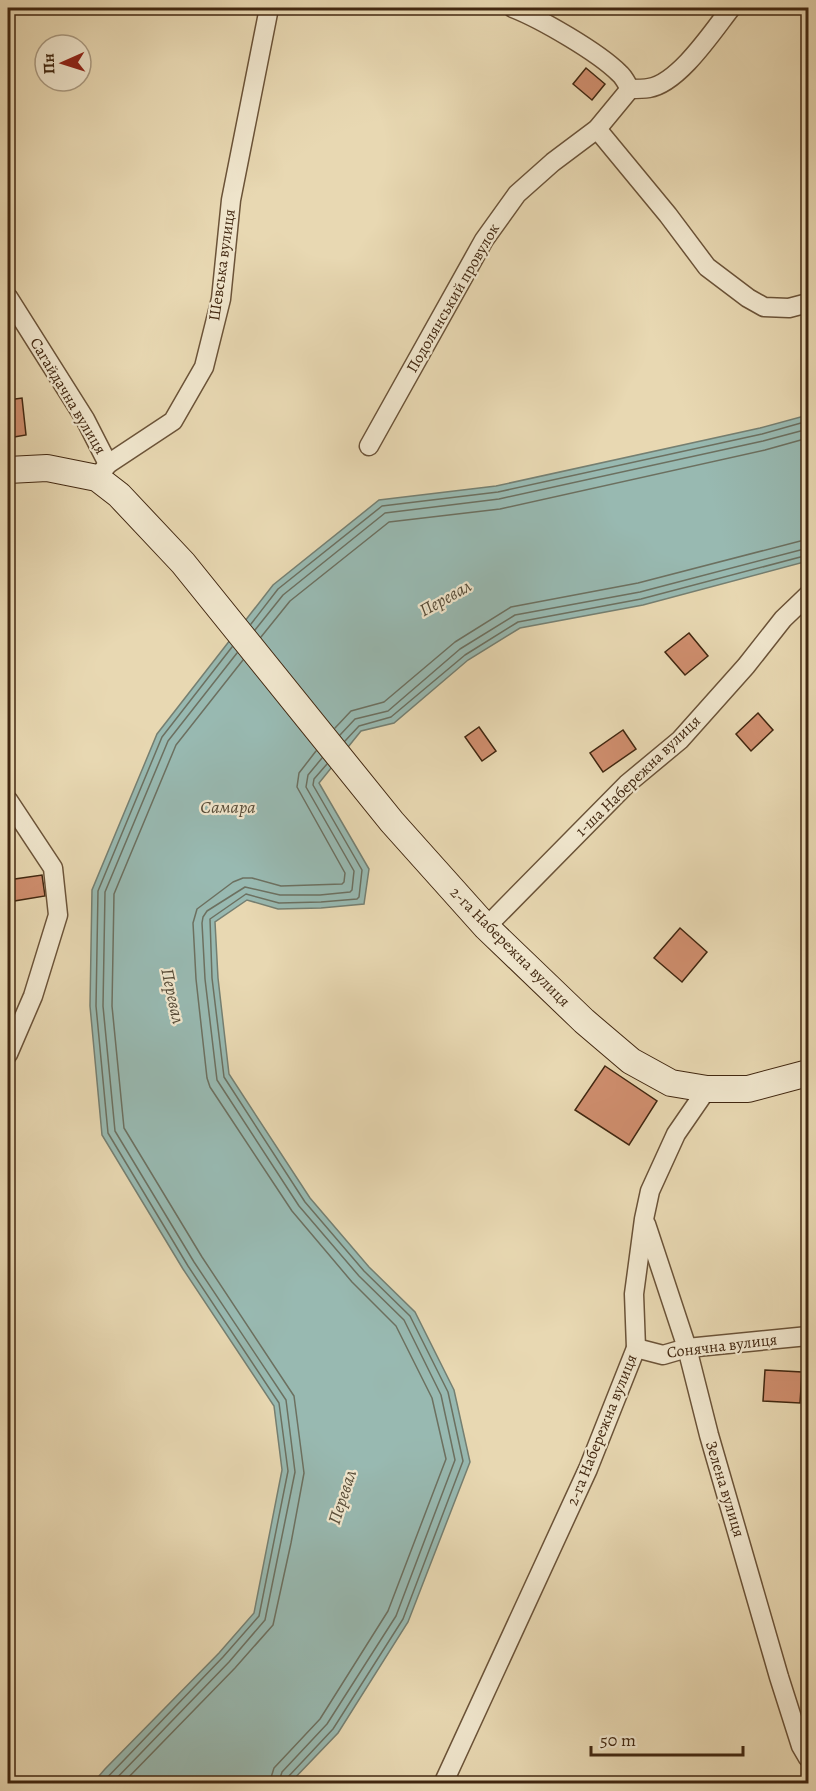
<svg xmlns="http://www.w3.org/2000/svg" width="816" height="1791" viewBox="0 0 816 1791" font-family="Alegreya,serif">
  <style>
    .water { fill: #98b9b1; stroke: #757f71; stroke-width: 1.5 }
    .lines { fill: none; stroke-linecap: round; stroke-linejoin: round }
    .shore { stroke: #6c7060; stroke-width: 1.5 }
    .building { fill: #cf8e6e; stroke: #412710; stroke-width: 1.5 }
    .street-casing { stroke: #6b5338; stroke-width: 21 }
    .secondary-casing { stroke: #412710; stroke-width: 28 }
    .street { stroke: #f0e6cd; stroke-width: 18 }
    .secondary { stroke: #f0e6cd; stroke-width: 26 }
    .labels { text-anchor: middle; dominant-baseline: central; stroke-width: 4.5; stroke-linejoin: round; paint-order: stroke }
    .street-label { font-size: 16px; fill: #412710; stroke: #f0e6cd }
    .water-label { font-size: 18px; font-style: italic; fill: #574c38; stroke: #f0e6cd }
  </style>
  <rect width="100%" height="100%" fill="#e8d8b2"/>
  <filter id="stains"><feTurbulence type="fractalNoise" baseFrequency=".00333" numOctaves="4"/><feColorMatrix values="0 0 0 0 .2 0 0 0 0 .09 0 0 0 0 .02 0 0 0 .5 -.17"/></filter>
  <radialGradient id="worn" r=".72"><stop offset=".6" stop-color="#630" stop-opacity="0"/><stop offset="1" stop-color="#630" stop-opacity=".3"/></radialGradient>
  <polygon class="water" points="808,415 808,561 643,605 520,628 468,660 394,723 361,731 319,783 369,869 364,904 321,908 278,909 247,900 215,922 218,978 229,1074 310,1198 369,1267 415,1312 454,1390 470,1462 408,1622 338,1733 290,1783 93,1783 105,1769 219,1653 254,1613 282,1470 274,1406 183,1269 102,1135 90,1006 92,890 157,734 273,585 379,500 496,486 760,428"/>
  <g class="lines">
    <g class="shore">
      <polyline points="251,624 278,589 382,506 498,492 762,434 808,421"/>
      <polyline points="255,630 283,595 385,513 499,499 763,441 808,429"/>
      <polyline points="261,637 290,601 389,522 500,509 765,450 808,438"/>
      <polyline points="335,728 351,711 384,702 455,642 511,607 638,583 808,539"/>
      <polyline points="340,735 355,719 388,711 460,649 515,615 640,592 808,548"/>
      <polyline points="345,741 359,726 391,717 465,655 518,622 641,599 808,555"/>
      <polyline points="101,1784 223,1657 259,1616 288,1471 279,1403 188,1266 108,1133 96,1006 98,891 162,737 232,647"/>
      <polyline points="111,1784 229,1662 265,1620 295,1472 286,1400 194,1262 115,1131 103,1006 105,892 168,741 237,653"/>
      <polyline points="122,1784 235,1668 273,1625 291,1543 304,1473 294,1396 202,1257 124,1128 112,1006 114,894 176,745 243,660"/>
      <polyline points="269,1784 274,1768 320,1719 388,1611 446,1459 432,1398 396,1326 352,1282 292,1211 210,1087 207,1078 196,979 193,923 197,909 233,882 243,878 252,878 281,886 342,884 344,882 345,873 297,787 299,773 316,751"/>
      <polyline points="278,1784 282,1772 327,1724 396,1616 455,1460 441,1395 404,1320 359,1276 299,1206 217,1080 205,979 202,923 203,917 207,911 245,887 280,895 320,895 350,892 352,890 354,871 306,787 308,775 322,758"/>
      <polyline points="286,1784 288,1777 333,1729 403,1619 463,1461 448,1392 410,1316 364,1271 305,1202 224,1077 212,978 210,919 246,894 279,903 321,902 357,899 359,897 362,870 313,785 314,779 327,764"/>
    </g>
  </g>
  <g class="building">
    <polygon points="586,68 605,84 592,100 573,84"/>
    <polygon points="22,398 26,435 8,438 8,400"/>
    <polygon points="689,633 708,656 685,675 665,652"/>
    <polygon points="758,713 773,730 751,751 736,734"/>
    <polygon points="479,727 496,751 482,761 465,737"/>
    <polygon points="623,730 636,749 603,772 590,753"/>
    <polygon points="42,875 45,896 8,902 8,880"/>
    <polygon points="680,928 707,952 682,982 654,958"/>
    <polygon points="605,1066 657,1101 629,1145 575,1110"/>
    <polygon points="765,1370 802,1372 800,1403 763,1401"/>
  </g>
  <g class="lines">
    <g class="street-casing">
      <g id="street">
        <path d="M513,8C541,19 598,52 619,73C624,77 627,84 630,89"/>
        <path d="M630,89C636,89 643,89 649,88C679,83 713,31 731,8"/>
        <polyline points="597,129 668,215 707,267 748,298 764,307 789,308 808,303"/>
        <polyline points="8,297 85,419 108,464"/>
        <polyline points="369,446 484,240 517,194 553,162 597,129 630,89"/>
        <polyline points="97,478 108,464 173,421 204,367 221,299 231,200 269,8"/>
        <polyline points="8,800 53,868 58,915 33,996 8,1054"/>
        <polyline points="486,927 627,784 680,740 746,666 783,619 808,595"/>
        <polyline points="646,1224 687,1348 709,1435 779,1677 801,1746 808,1758"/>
        <polyline points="636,1348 663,1355 687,1348 808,1336"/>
        <polyline points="443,1784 588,1469 636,1348 634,1294 644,1219 650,1191 676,1134 707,1089"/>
      </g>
    </g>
    <g class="secondary-casing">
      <polyline id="secondary" points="8,470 47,468 97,478 119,495 183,563 392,822 486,927 584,1021 631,1061 671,1083 707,1089 748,1089 808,1073"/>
    </g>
    <use href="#street" class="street"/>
    <use href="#secondary" class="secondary"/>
  </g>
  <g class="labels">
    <g class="street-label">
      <text transform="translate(222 265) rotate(-82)">Шевська вулиця</text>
      <text transform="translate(453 298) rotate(-60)">Подолянський провулок</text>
      <text transform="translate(68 396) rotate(59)">Сагайдачна вулиця</text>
      <text transform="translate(638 776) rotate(-44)">1-ша Набережна вулиця</text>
      <text transform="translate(510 947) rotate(45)">2-га Набережна вулиця</text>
      <text transform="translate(722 1346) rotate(-7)">Сонячна вулиця</text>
      <text transform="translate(602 1430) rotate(-68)">2-га Набережна вулиця</text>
      <text transform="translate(725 1489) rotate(73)">Зелена вулиця</text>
    </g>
    <g class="water-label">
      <text transform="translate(445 598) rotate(-29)">Перевал</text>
      <text x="228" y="807">Самара</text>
      <text transform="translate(173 996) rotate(78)">Перевал</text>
      <text transform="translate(342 1497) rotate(-72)">Перевал</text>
    </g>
  </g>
  <rect width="816" height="1791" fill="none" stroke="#e8d8b2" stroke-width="30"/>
  <rect x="9" y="9" width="798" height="1773" fill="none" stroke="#412710" stroke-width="3"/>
  <rect x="15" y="15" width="786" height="1761" fill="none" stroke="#412710" stroke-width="1.5"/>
  <g transform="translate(63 63) rotate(267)"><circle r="28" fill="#f0e6cd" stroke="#aa9a81" stroke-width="1.5"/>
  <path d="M0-4.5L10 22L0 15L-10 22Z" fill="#8f2418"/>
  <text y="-9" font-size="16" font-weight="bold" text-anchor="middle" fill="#412710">Пн</text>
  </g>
  <path d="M591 1746v9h152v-9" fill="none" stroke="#412710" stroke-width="3"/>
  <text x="600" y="1746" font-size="18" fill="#412710" stroke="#f0e6cd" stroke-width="4.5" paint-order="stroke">50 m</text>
  <rect width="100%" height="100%" filter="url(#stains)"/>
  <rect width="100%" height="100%" fill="url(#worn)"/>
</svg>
